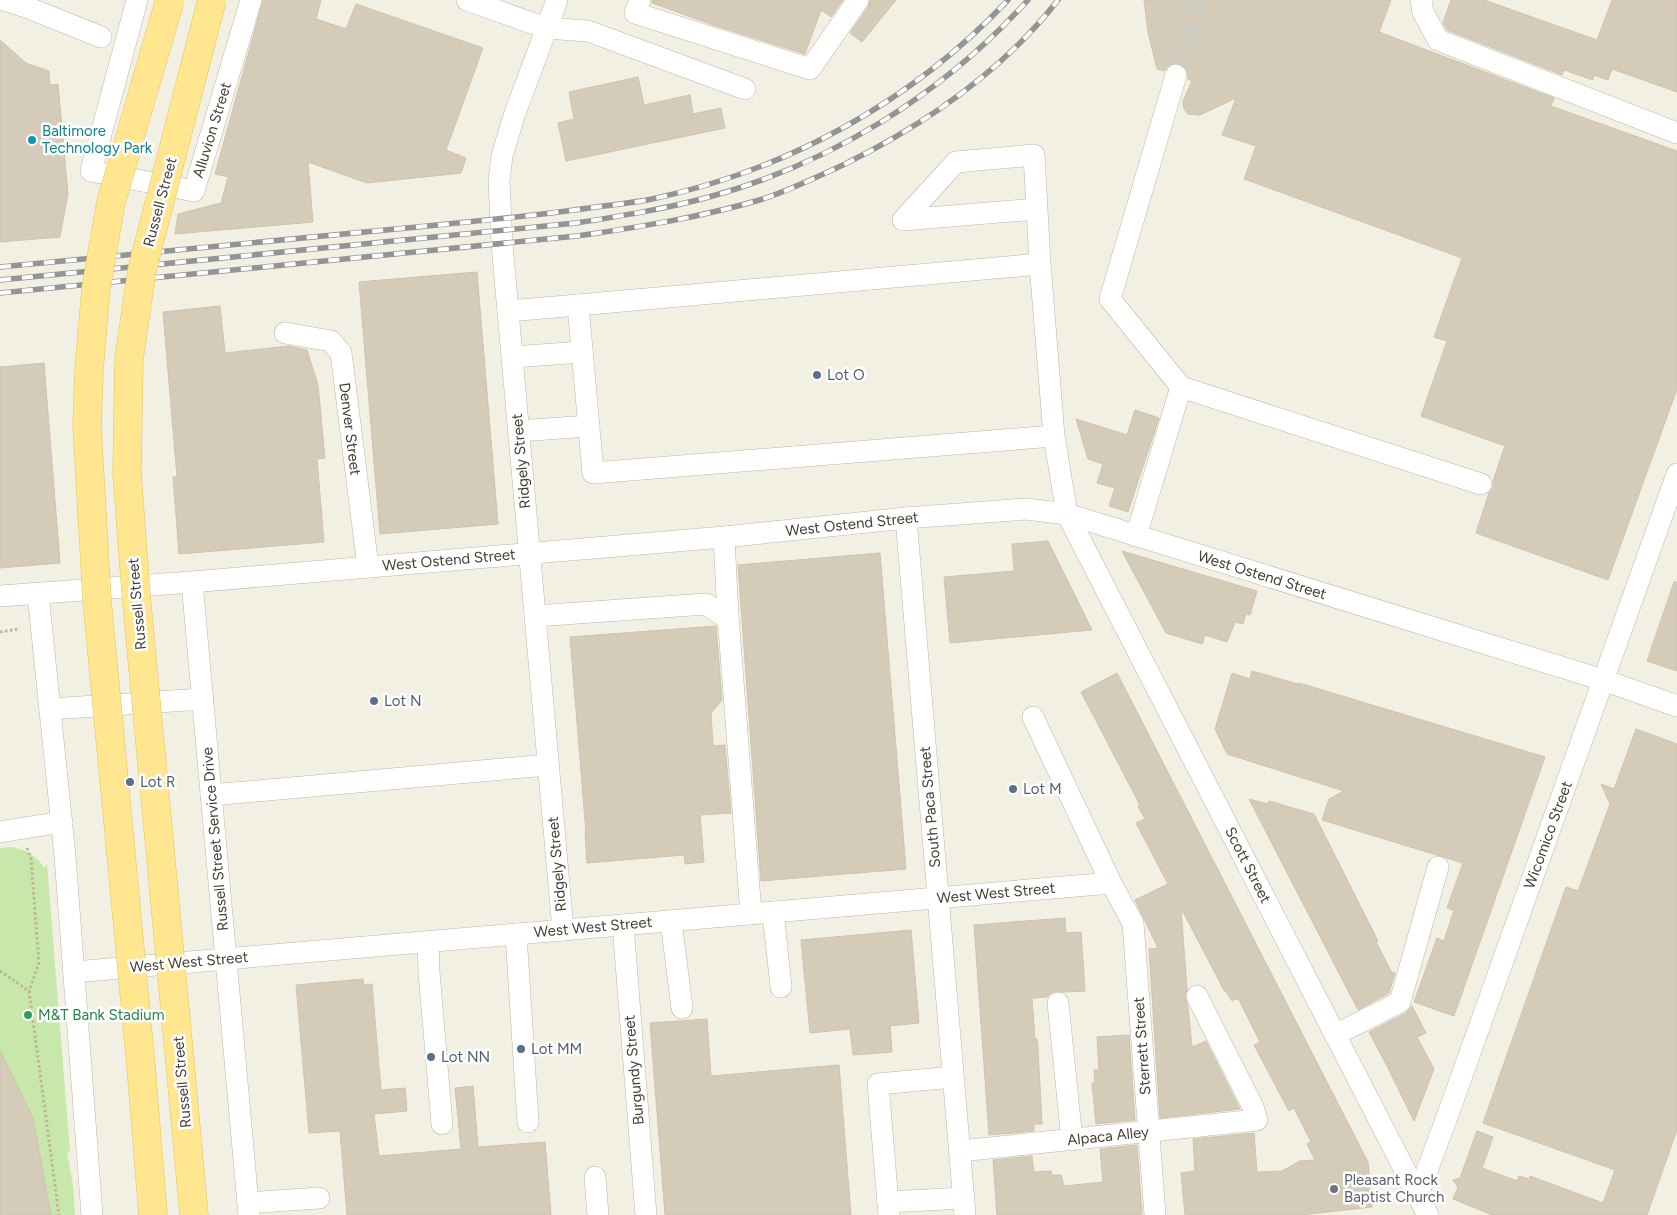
<svg xmlns="http://www.w3.org/2000/svg" width="1677" height="1215" viewBox="0 0 1677 1215" font-family="Figtree,sans-serif">
  <style>
    .green { fill: #c8e8ab }
    .building { fill: #d4cbb9; stroke: #cfc3ac }
    .lines { fill: none; stroke-linecap: round; stroke-linejoin: round }
    .minor-tunnel { stroke: #cfccc0; stroke-width: 21; stroke-dasharray: 21 11; stroke-linecap: butt }
    .minor-casing { stroke: #bdb7a6; stroke-width: 22 }
    .major-casing { stroke: #e5c55e; stroke-width: 29 }
    .path { stroke: #bfb497; stroke-width: 3; stroke-dasharray: 2.5 2.5; stroke-linecap: butt }
    .minor { stroke: #fff; stroke-width: 21 }
    .major { stroke: #ffe68f; stroke-width: 28 }
    .rail-casing { stroke: #949494; stroke-width: 5.5 }
    .rail { stroke: #fff; stroke-width: 4; stroke-dasharray: 11; stroke-linecap: butt }
    .major-bridge-casing { stroke: #e5c55e; stroke-width: 29; stroke-linecap: butt }
    .major-bridge { stroke: #ffe68f; stroke-width: 28 }
    .culture-dot { fill: #0f9aa8; stroke: #fff; stroke-width: 2 }
    .service-dot { fill: #5c6f8a; stroke: #fff; stroke-width: 2 }
    .leisure-dot { fill: #2e9e5b; stroke: #fff; stroke-width: 2 }
    .worship-dot { fill: #6b7280; stroke: #fff; stroke-width: 2 }
    .labels { text-anchor: middle; dominant-baseline: central; stroke-width: 5; stroke-linejoin: round; paint-order: stroke }
    .street-label { font-size: 15px; fill: #443f33; stroke: #fff }
    .culture-label { font-size: 15px; fill: #0d838f; stroke: #fff; text-anchor: start }
    .service-label { font-size: 15px; fill: #4e5e75; stroke: #fff; text-anchor: start }
    .leisure-label { font-size: 15px; fill: #27864d; stroke: #fff; text-anchor: start }
    .worship-label { font-size: 15px; fill: #5b616d; stroke: #fff; text-anchor: start }
  </style>
  <rect width="100%" height="100%" fill="#f2efe3"/>
  <path class="green" d="M12,847C25,850 37,855 44,868L47,864L70,1152L67,1153L73,1185L75,1215H0V848Z"/>
  <g class="building">
    <polygon points="263,0 321,0 316,19 346,29 356,4 483,48 446,150 466,158 461,173 367,183 308,162 313,222 175,234 178,214 221,203 228,177 215,174"/>
    <polygon points="652,0 843,0 831,17 821,10 805,54 716,26 652,3"/>
    <polygon points="870,0 896,0 862,42 850,33 868,7"/>
    <polygon points="1144,0 1391,0 1379,32 1554,98 1551,106 1677,151 1677,389 1608,580 1476,533 1489,493 1493,488 1493,481 1505,446 1421,416 1447,341 1434,337 1462,258 1244,179 1256,146 1222,135 1236,98 1200,115 1188,114 1184,109 1183,101 1192,81 1188,79 1188,72 1185,66 1180,63 1173,63 1167,66 1164,71 1157,69 1148,32"/>
    <polygon points="1451,0 1484,0 1597,40 1612,0 1677,0 1677,92 1612,69 1608,80 1594,75 1593,80 1564,70 1562,75 1447,30 1443,23"/>
    <polygon points="0,40 26,63 49,71 50,85 58,84 68,194 60,237 0,242"/>
    <polygon points="638,77 644,105 690,95 693,114 721,108 725,128 566,161 558,123 574,119 569,92"/>
    <polygon points="477,272 498,524 380,534 359,282"/>
    <polygon points="220,306 225,353 289,346 307,350 318,385 325,458 317,459 324,542 179,554 173,477 177,477 163,312"/>
    <polygon points="44,363 60,563 0,568 0,367"/>
    <polygon points="1135,410 1159,418 1128,512 1109,506 1115,488 1097,483 1103,464 1088,459 1076,419 1127,435"/>
    <polygon points="1048,541 1092,630 950,643 944,577 1014,571 1012,544"/>
    <polygon points="1122,551 1257,591 1250,615 1246,614 1243,624 1235,622 1227,642 1205,635 1202,644 1166,633"/>
    <polygon points="880,553 906,869 761,881 738,565"/>
    <polygon points="1674,582 1677,582 1677,671 1647,661"/>
    <polygon points="716,626 722,700 711,713 713,746 725,745 731,813 700,815 704,862 685,864 684,855 587,863 585,833 586,833 570,637"/>
    <polygon points="1252,671 1298,684 1299,683 1545,757 1454,1016 1414,1002 1437,938 1444,941 1454,910 1447,908 1463,863 1322,820 1329,799 1344,791 1227,754 1215,729 1232,673 1250,679"/>
    <polygon points="1117,673 1368,1162 1372,1207 1301,1215 1185,1215 1181,1173 1195,1171 1193,1139 1254,1133 1257,1172 1259,1172 1282,1171 1300,1161 1315,1160 1307,1144 1311,1142 1294,1108 1289,1111 1254,1045 1260,1042 1238,998 1232,1001 1226,991 1225,992 1181,908 1187,989 1185,996 1188,1007 1192,1047 1206,1041 1240,1109 1160,1118 1149,949 1158,948 1135,900 1168,884 1136,823 1145,819 1138,806 1140,805 1081,692"/>
    <polygon points="1636,729 1677,744 1677,1130 1647,1215 1492,1215 1453,1199 1458,1187 1453,1180 1460,1178 1477,1131 1493,1137 1482,1168 1517,1181 1519,1176 1529,1179 1530,1176 1603,1203 1615,1170 1483,1123 1566,887 1578,891 1610,804 1601,784 1614,789"/>
    <polygon points="1249,799 1268,804 1269,801 1314,814 1378,941 1376,942 1392,973 1394,972 1395,973 1389,993 1358,1010"/>
    <polygon points="1065,918 1066,933 1081,932 1085,991 1064,992 1056,991 1051,993 1047,997 1032,998 1035,1039 1037,1039 1038,1049 1042,1124 1034,1124 1034,1131 989,1135 974,925"/>
    <polygon points="911,930 919,1023 890,1026 892,1052 853,1055 850,1029 810,1033 801,940"/>
    <polygon points="363,979 364,985 372,984 381,1090 405,1088 407,1111 374,1114 379,1156 461,1149 455,1088 473,1086 478,1147 545,1142 551,1215 347,1215 340,1131 309,1133 296,985"/>
    <polygon points="1412,1006 1426,1033 1417,1037 1434,1069 1414,1121 1387,1066 1369,1032 1406,1013"/>
    <polygon points="707,1019 711,1076 839,1065 851,1215 665,1215 650,1023"/>
    <polygon points="1129,1035 1135,1120 1096,1124 1092,1083 1095,1083 1094,1070 1099,1070 1097,1037"/>
    <polygon points="0,1050 33,1118 51,1215 0,1215"/>
    <polygon points="1137,1145 1142,1215 997,1215 993,1160 1032,1156 1034,1172 1051,1171 1052,1175 1061,1175 1064,1186 1103,1182 1100,1149"/>
  </g>
  <g class="lines">
    <polyline class="minor-tunnel" points="1176,75 1199,0"/>
    <g class="minor-casing">
      <g id="minor">
        <polyline points="4,0 26,7 101,37"/>
        <polyline points="137,0 91,171 194,191 251,0"/>
        <polyline points="467,0 546,28 588,31 745,89"/>
        <polyline points="557,0 514,116 502,156 499,181 502,244 563,930"/>
        <polyline points="640,0 635,13 810,69 858,0"/>
        <polyline points="1421,0 1423,12 1438,40 1677,133"/>
        <polyline points="1176,75 1110,299 1181,387"/>
        <polyline points="1037,209 1034,155 956,162 903,220 1037,209 1040,264"/>
        <polyline points="508,311 578,305"/>
        <polyline points="285,333 331,341 341,353 368,567"/>
        <polyline points="512,357 582,352"/>
        <polyline points="519,431 589,426"/>
        <polyline points="1054,436 593,473 578,305 1040,264 1054,436 1067,514 1428,1215"/>
        <polyline points="906,518 965,1215"/>
        <polyline points="1136,536 1181,387 1481,484"/>
        <polyline points="192,582 249,1215"/>
        <polyline points="38,594 65,856 92,1215"/>
        <polyline points="0,596 192,582 724,537 906,518 1026,509 1067,514 1603,680 1677,706"/>
        <polyline points="535,616 706,604 722,615 728,616 724,537"/>
        <polyline points="728,616 751,914"/>
        <polyline points="50,709 203,699"/>
        <polyline points="1033,717 1111,883 1133,923 1155,1215"/>
        <polyline points="211,795 548,765"/>
        <polyline points="0,832 62,822"/>
        <polyline points="773,912 781,987"/>
        <polyline points="671,921 682,1008"/>
        <polyline points="623,925 646,1215"/>
        <polyline points="516,934 528,1122"/>
        <polyline points="428,942 429,972 442,1124"/>
        <polyline points="74,972 1111,883"/>
        <polyline points="1058,1003 1072,1140"/>
        <polyline points="1335,1035 1400,1002 1438,867"/>
        <polyline points="960,1151 1257,1120 1253,1107 1197,996"/>
        <polyline points="595,1177 598,1215"/>
        <polyline points="1418,1195 1451,1106 1677,474"/>
        <polyline points="888,1202 964,1198"/>
        <polyline points="248,1203 319,1198"/>
        <polyline points="889,1215 878,1084 953,1077"/>
      </g>
    </g>
    <g class="major-casing">
      <g id="major">
        <polyline points="180,1063 194,1215"/>
        <polyline points="141,1066 153,1215"/>
      </g>
    </g>
    <g class="path">
      <polyline points="0,632 18,629"/>
      <polyline points="27,848 31,859 39,963 29,991"/>
      <polyline points="0,971 29,991 59,1215"/>
    </g>
    <use href="#minor" class="minor"/>
    <use href="#major" class="major"/>
    <g class="rail-casing">
      <g id="rail">
        <path d="M0,267C125,255 250,243 375,231C446,224 518,218 589,208C610,205 632,203 652,199C788,170 913,101 1008,0"/>
        <path d="M0,280L576,223C621,216 665,209 709,197C832,163 943,94 1028,0"/>
        <path d="M0,293L577,236C640,227 702,217 763,199C790,190 817,177 843,165C924,125 1002,72 1058,0"/>
      </g>
    </g>
    <use href="#rail" class="rail"/>
    <g class="major-bridge-casing">
      <g id="major-bridge">
        <polyline points="180,1063 136,594 127,473 128,413 129,359 142,270 212,0"/>
        <polyline points="141,1066 97,600 87,427 89,370 96,288 111,202 170,0"/>
      </g>
    </g>
    <use href="#major-bridge" class="major-bridge"/>
  </g>
  <circle class="culture-dot" cx="32" cy="140" r="5"/>
  <g class="service-dot">
    <circle cx="817" cy="375" r="5"/>
    <circle cx="374" cy="701" r="5"/>
    <circle cx="130" cy="782" r="5"/>
    <circle cx="1013" cy="789" r="5"/>
    <circle cx="521" cy="1049" r="5"/>
    <circle cx="431" cy="1057" r="5"/>
  </g>
  <circle class="leisure-dot" cx="28" cy="1015" r="5"/>
  <circle class="worship-dot" cx="1334" cy="1189" r="5"/>
  <g class="labels">
    <g class="street-label">
      <text transform="translate(212 130) rotate(-73)">Alluvion Street</text>
      <text transform="translate(160 202) rotate(-75)">Russell Street</text>
      <text transform="translate(350 429) rotate(83)">Denver Street</text>
      <text transform="translate(521 461) rotate(-95)">Ridgely Street</text>
      <text transform="translate(852 524) rotate(-6)">West Ostend Street</text>
      <text transform="translate(449 560) rotate(-5)">West Ostend Street</text>
      <text transform="translate(1262 575) rotate(17)">West Ostend Street</text>
      <text transform="translate(137 604) rotate(-95)">Russell Street</text>
      <text transform="translate(930 807) rotate(-95)">South Paca Street</text>
      <text transform="translate(1548 835) rotate(-70)">Wicomico Street</text>
      <text transform="translate(215 839) rotate(-95)">Russell Street Service Drive</text>
      <text transform="translate(557 864) rotate(-95)">Ridgely Street</text>
      <text transform="translate(1248 865) rotate(63)">Scott Street</text>
      <text transform="translate(996 893) rotate(-5)">West West Street</text>
      <text transform="translate(593 927) rotate(-5)">West West Street</text>
      <text transform="translate(189 962) rotate(-5)">West West Street</text>
      <text transform="translate(1142 1046) rotate(-94)">Sterrett Street</text>
      <text transform="translate(634 1070) rotate(-95)">Burgundy Street</text>
      <text transform="translate(182 1082) rotate(-95)">Russell Street</text>
      <text transform="translate(1108 1136) rotate(-6)">Alpaca Alley</text>
    </g>
    <g class="culture-label">
      <text x="42" y="131">Baltimore<tspan x="42" dy="17">Technology Park</tspan></text>
    </g>
    <g class="service-label">
      <text x="827" y="375">Lot O</text>
      <text x="384" y="701">Lot N</text>
      <text x="140" y="782">Lot R</text>
      <text x="1023" y="789">Lot M</text>
      <text x="531" y="1049">Lot MM</text>
      <text x="441" y="1057">Lot NN</text>
    </g>
    <g class="leisure-label">
      <text x="38" y="1015">M&amp;T Bank Stadium</text>
    </g>
    <g class="worship-label">
      <text x="1344" y="1180">Pleasant Rock<tspan x="1344" dy="17">Baptist Church</tspan></text>
    </g>
  </g>
</svg>
